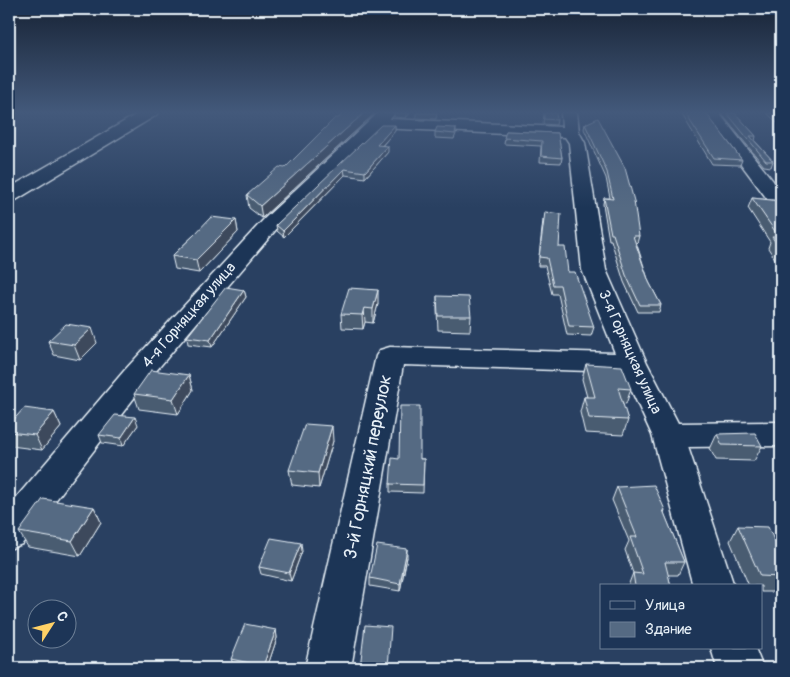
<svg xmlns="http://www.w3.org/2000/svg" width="790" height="677" viewBox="0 0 790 677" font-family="Pangolin,sans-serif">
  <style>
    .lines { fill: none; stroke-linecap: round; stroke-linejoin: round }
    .minor-casing { stroke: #e8f1f8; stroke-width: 3 }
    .major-casing { stroke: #e8f1f8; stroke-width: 3 }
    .minor { fill: #1d3557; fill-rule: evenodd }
    .major { fill: #1d3557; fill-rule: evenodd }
    .wall { fill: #495b71; stroke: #e8f1f8 }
    .shaded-wall { fill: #3c4a5c; stroke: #e8f1f8 }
    .building { fill: #556a83; stroke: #e8f1f8 }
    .labels { text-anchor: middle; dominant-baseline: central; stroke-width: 4; stroke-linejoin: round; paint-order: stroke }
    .street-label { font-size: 15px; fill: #e8f1f8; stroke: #1d3557 }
    .near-street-label { font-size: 18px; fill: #e8f1f8; stroke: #1d3557 }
  </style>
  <rect width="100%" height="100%" fill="#294061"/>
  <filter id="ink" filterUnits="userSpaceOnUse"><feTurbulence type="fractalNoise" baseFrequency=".02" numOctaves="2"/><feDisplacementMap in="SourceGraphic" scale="10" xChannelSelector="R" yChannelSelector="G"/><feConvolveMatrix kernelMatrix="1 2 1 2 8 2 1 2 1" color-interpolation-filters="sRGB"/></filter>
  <g filter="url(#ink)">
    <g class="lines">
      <g class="minor-casing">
        <g id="minor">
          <polygon points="378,113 395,113 390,119 562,127 561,113 577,113 579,132 585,143 606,270 647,363 678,423 781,422 781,446 688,447 734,586 693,586 652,435 623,372 403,365 351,668 305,668 376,356 380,350 390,347 615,353 582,270 569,143 565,137 380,128 279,226 144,385 22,544 9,549 9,506 124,371 265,218"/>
          <polygon points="703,113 719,113 781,191 781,210 774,208"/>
          <polygon points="711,648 755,648 763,668 717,668"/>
        </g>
      </g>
      <g class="major-casing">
        <polygon id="major" points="139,113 158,113 155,116 16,200 9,202 9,188"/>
      </g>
      <use href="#minor" class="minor"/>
      <use href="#major" class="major"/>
    </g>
    <g class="wall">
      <polygon points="342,113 375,113 262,218 249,208 247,195 285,168 339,118"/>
      <polygon points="394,113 410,113 406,118 394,117"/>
      <polygon points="416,113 437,113 436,119 416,118"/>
      <polygon points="544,113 557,120 556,125 543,124"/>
      <polygon points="681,113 706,113 742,160 740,165 712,164"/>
      <polygon points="721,113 735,113 756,136 755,141 773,161 771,167 764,166"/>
      <polygon points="767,113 781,113 781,127"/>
      <polygon points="585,124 639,236 637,243 636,242 649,282 661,305 659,312 638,312 624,282 611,240 609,240 603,204 604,198 610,198 606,178 584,129"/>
      <polygon points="395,125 395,131 382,146 388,152 365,178 345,175 284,237 277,231 276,225"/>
      <polygon points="456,128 456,134 454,139 435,138 435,132"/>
      <polygon points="506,131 558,133 562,158 561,163 540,162 541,146 504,144"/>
      <polygon points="752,198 781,201 781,268 768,248 770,242 748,208"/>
      <polygon points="236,220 238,232 199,273 175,269 172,256 194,235"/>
      <polygon points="543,220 559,247 568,272 594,327 591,336 567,335 558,294 552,294 545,266 538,266"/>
      <polygon points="244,290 246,297 212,347 188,344 187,337"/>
      <polygon points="437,296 471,316 470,331 438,330 437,310"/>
      <polygon points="378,304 373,323 365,322 363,329 342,328 341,314"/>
      <polygon points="48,341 97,343 80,360 54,355"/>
      <polygon points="586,364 631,389 626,404 622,403 628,420 623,435 585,433 580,412 584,397 587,397 582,379"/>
      <polygon points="189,375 193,390 178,414 139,409 134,394"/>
      <polygon points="54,412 61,427 42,450 11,446 9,441 9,425"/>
      <polygon points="138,425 123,446 102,443 99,435"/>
      <polygon points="717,434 762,446 754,461 716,460 710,449"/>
      <polygon points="333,441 319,488 292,485 289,470"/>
      <polygon points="399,459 424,459 423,493 390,492 390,484"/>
      <polygon points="617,487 665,510 664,513 684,562 678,575 668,575 671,586 628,586 633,573 625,550 629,541 612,500"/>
      <polygon points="94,507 101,522 80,556 28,547 19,532"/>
      <polygon points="738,526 781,555 781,592 761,592 761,586 749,586 730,541"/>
      <polygon points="302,551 291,581 261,574 259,567"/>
      <polygon points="407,557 400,591 370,586 370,578"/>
      <polygon points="276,630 277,638 267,668 241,668 234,667 231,659"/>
    </g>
    <g class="shaded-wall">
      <polygon points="9,113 18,113 9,117"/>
      <polygon points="364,113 375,113 262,218 260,206"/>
      <polygon points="406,113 410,113 406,118"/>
      <polygon points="395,125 395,131 377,151 377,145"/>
      <polygon points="388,146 388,152 365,178 365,172"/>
      <polygon points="344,169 345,175 284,237 283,231"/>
      <polygon points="236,220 238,232 199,273 196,260"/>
      <polygon points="244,290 246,297 212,347 210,340"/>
      <polygon points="378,290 378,304 373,323 373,309"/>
      <polygon points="364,308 365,322 363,329 362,315"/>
      <polygon points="92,328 97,343 80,360 74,345"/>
      <polygon points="189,375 193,390 178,414 173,399"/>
      <polygon points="54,412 61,427 42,450 35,435"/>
      <polygon points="135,417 138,425 123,446 121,438"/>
      <polygon points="332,426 333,441 319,488 318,473"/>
      <polygon points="94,507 101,522 80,556 72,541"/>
      <polygon points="301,543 302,551 291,581 289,573"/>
      <polygon points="407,549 407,557 400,591 400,584"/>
      <polygon points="276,630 277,638 267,668 263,668 263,666"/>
    </g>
    <g class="building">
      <polygon points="342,113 364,113 260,206 247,195 279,167 285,168 335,118 339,118"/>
      <polygon points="544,113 556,113 557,120 544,119"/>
      <polygon points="685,113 706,113 742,160 714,158"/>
      <polygon points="727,113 735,113 756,136 750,136 773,161 766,161"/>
      <polygon points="774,113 781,113 781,120"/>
      <polygon points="598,118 625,168 634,201 639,236 633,236 649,282 661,305 640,305 626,275 613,234 611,234 604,198 613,199 607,172 585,124"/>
      <polygon points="381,125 395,125 377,145 388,146 365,172 344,169 283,231 276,225"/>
      <polygon points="437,127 456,128 455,134 435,132"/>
      <polygon points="506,131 558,133 562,158 541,156 542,141 504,138"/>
      <polygon points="752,198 781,201 781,250 772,237 779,237"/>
      <polygon points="545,212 561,214 559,247 565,247 568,272 575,272 594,327 569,326 560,285 553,285 547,258 539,257"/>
      <polygon points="211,217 236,220 196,260 172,256 194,235"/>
      <polygon points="226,287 244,290 210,340 187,337"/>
      <polygon points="349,288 378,290 373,309 364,308 362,315 341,314"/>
      <polygon points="437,296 469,297 471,316 438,316"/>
      <polygon points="66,324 92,328 74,345 48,341"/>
      <polygon points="586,364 622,366 631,389 618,388 628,420 589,418 584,397 595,397"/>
      <polygon points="151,370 189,375 173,399 134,394"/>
      <polygon points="400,406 420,406 420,459 424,459 423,485 390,484 392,458 399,459"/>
      <polygon points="24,408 54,412 35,435 9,432 9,425"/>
      <polygon points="115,415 135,417 121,438 99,435"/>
      <polygon points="305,424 332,426 318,473 289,470"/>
      <polygon points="755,433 762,446 722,445 717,434"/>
      <polygon points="654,485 665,510 663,510 684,562 665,562 671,586 635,586 633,573 643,574 630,537 637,537 617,487"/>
      <polygon points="43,499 94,507 72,541 19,532"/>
      <polygon points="738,526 768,527 781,555 781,577 760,576"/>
      <polygon points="271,538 301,543 289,573 259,567"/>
      <polygon points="377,545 407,549 400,584 370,578"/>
      <polygon points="245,624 276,630 263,666 231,659"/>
      <polygon points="365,625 391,627 388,668 360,668"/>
    </g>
  </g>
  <linearGradient id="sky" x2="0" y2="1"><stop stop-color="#172335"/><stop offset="0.54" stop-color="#43597b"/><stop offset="1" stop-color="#43597b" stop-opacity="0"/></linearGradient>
  <rect width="790" height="208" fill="url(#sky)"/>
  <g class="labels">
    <g class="street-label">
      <text transform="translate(189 315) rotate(-49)">4-я Горняцкая улица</text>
      <text transform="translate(630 352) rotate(66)">3-я Горняцкая улица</text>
    </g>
    <g class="near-street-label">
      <text transform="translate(368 467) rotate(-79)">3-й Горняцкий переулок</text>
    </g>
  </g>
  <rect width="790" height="677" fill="none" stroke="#1d3557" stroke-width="30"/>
  <rect x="15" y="15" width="760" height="647" fill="none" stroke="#e8f1f8" stroke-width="2" filter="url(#ink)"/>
  <rect x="600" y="584" width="162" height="65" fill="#1d3557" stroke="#6e8097"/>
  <rect x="610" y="601" width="25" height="8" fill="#1d3557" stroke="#6e8097"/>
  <text x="645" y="610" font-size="15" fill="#e8f1f8">Улица</text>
  <rect x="610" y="622" width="25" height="15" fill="#556a83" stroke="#6e8097"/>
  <text x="645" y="634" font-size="15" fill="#e8f1f8">Здание</text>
  <g transform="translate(52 624) rotate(54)"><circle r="24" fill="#1d3557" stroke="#6e8097"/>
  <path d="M0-4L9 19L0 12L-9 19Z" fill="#ffd166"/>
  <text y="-8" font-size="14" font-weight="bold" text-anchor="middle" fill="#e8f1f8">С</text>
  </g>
</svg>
